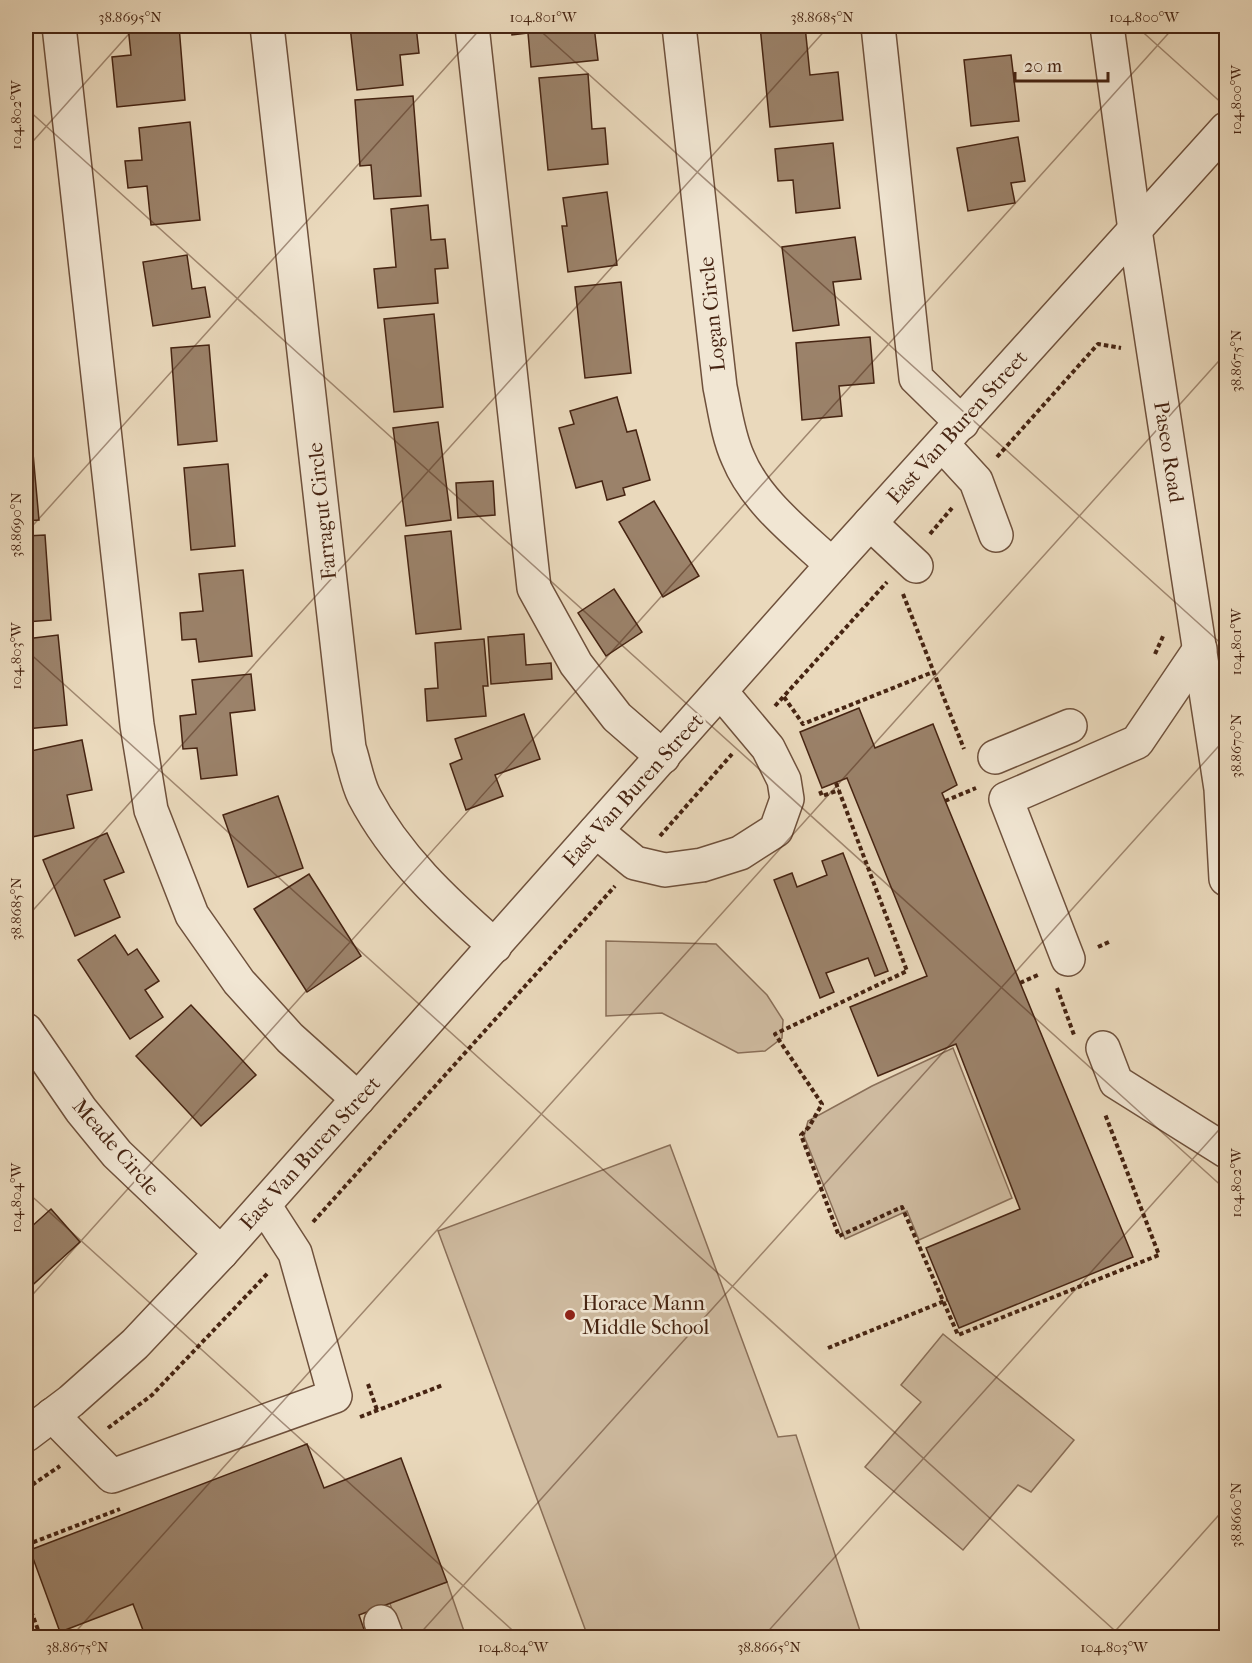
<svg xmlns="http://www.w3.org/2000/svg" width="1252" height="1663" viewBox="0 0 1252 1663" font-family="'IM FELL French Canon',serif">
  <style>
    .green { fill: #ceba9f; stroke: #8a6f58; stroke-width: 1.5 }
    .building { fill: #9b826a; stroke: #462412; stroke-width: 1.5 }
    .lines { fill: none; stroke-linecap: round; stroke-linejoin: round }
    .minor-casing { stroke: #6f513c; stroke-width: 36 }
    .path { stroke: #462412; stroke-width: 4; stroke-dasharray: 4.5 3; stroke-linecap: butt }
    .minor { stroke: #f1e6d3; stroke-width: 33 }
    .ticks { fill: none; stroke: #462412; stroke-width: 1.5; stroke-opacity: 0.45 }
    .poi-dot { fill: #8f2418; stroke: #f1e6d3; stroke-width: 2 }
    .labels { text-anchor: middle; dominant-baseline: central; stroke-width: 5; stroke-linejoin: round; paint-order: stroke }
    .street-label { font-size: 21px; fill: #462412; stroke: #f1e6d3 }
    .poi-label { font-size: 21px; fill: #462412; stroke: #f1e6d3; text-anchor: start }
    .neatline { fill: none; stroke: #462412; stroke-width: 2 }
    .ticks-label { font-size: 15px; text-anchor: middle; fill: #462412 }
  </style>
  <rect width="100%" height="100%" fill="#ead9bc"/>
  <filter id="stains"><feTurbulence type="fractalNoise" baseFrequency=".00333" numOctaves="4"/><feColorMatrix values="0 0 0 0 .2 0 0 0 0 .09 0 0 0 0 .02 0 0 0 .5 -.17"/></filter>
  <radialGradient id="worn" r=".72"><stop offset=".6" stop-color="#630" stop-opacity="0"/><stop offset="1" stop-color="#630" stop-opacity=".3"/></radialGradient>
  <g class="green">
    <polygon points="606,941 716,944 767,995 783,1020 782,1038 765,1051 738,1053 662,1013 606,1016"/>
    <polygon points="953,1048 1012,1198 919,1240 907,1211 845,1239 804,1136 808,1121 872,1086"/>
    <polygon points="670,1145 778,1437 796,1435 862,1637 588,1637 438,1231"/>
    <polygon points="943,1334 1074,1440 1031,1492 1018,1485 963,1550 865,1467 921,1402 901,1385"/>
    <polygon points="447,1582 466,1637 402,1637 389,1601"/>
  </g>
  <g class="building">
    <polygon points="128,26 179,26 185,100 117,107 112,57 131,55"/>
    <polygon points="350,26 416,26 419,53 400,55 403,85 357,90"/>
    <polygon points="511,26 594,26 598,60 531,67 528,33 512,35"/>
    <polygon points="760,26 805,26 810,75 838,72 843,120 770,127"/>
    <polygon points="1011,55 1019,121 971,126 964,60"/>
    <polygon points="588,74 592,129 605,128 608,164 548,170 539,78"/>
    <polygon points="413,96 421,196 374,199 371,165 360,166 355,100"/>
    <polygon points="190,122 200,220 151,225 147,186 128,188 125,161 142,160 139,128"/>
    <polygon points="1018,137 1025,181 1011,183 1015,203 968,211 957,148"/>
    <polygon points="833,143 840,208 796,213 793,180 778,181 775,149"/>
    <polygon points="607,192 617,265 568,272 562,226 567,226 563,198"/>
    <polygon points="428,205 431,240 445,239 448,268 435,269 438,303 378,308 374,269 396,267 391,209"/>
    <polygon points="855,237 861,279 833,282 839,325 793,331 782,247"/>
    <polygon points="187,255 192,289 205,287 210,317 153,326 143,262"/>
    <polygon points="621,282 631,373 585,378 575,287"/>
    <polygon points="434,314 443,407 394,412 384,319"/>
    <polygon points="870,337 874,383 839,386 842,416 802,420 796,343"/>
    <polygon points="209,345 217,441 178,445 171,348"/>
    <polygon points="26,376 30,418 26,418"/>
    <polygon points="617,397 627,432 636,430 650,480 623,488 625,495 607,500 602,481 576,488 559,428 574,424 570,411"/>
    <polygon points="438,422 451,520 406,526 393,428"/>
    <polygon points="31,431 39,520 26,521 26,432"/>
    <polygon points="228,464 235,546 191,550 184,468"/>
    <polygon points="493,481 495,515 458,518 456,483"/>
    <polygon points="654,501 699,576 663,597 619,522"/>
    <polygon points="451,531 461,629 416,634 405,536"/>
    <polygon points="45,535 51,620 26,622 26,536"/>
    <polygon points="243,570 252,656 199,662 196,639 182,640 180,613 203,611 199,574"/>
    <polygon points="614,589 642,632 606,656 578,613"/>
    <polygon points="524,634 526,665 551,663 552,679 491,684 488,637"/>
    <polygon points="58,635 67,725 26,729 26,639"/>
    <polygon points="484,639 488,686 483,686 486,716 427,721 425,689 438,688 435,643"/>
    <polygon points="251,674 255,710 230,713 237,775 201,779 197,748 183,749 180,716 196,714 192,680"/>
    <polygon points="859,708 875,748 933,724 957,785 942,793 1133,1257 959,1328 926,1248 1020,1209 956,1044 878,1076 850,1007 927,976 847,778 822,788 800,732"/>
    <polygon points="524,714 540,759 495,775 503,796 466,810 450,764 462,759 455,739"/>
    <polygon points="82,740 92,790 67,795 74,828 32,837 26,805 26,752"/>
    <polygon points="278,796 303,868 248,887 223,815"/>
    <polygon points="107,833 124,872 104,880 120,917 75,936 43,860"/>
    <polygon points="843,853 888,971 875,976 868,958 826,973 834,992 820,998 774,880 792,873 797,887 827,875 822,861"/>
    <polygon points="309,874 361,956 307,992 254,909"/>
    <polygon points="115,935 128,955 137,949 159,981 145,990 163,1017 130,1039 78,960"/>
    <polygon points="191,1005 256,1075 201,1126 136,1056"/>
    <polygon points="51,1209 80,1242 26,1291 26,1223 30,1228"/>
    <polygon points="307,1444 324,1488 401,1458 447,1582 359,1615 367,1638 146,1638 133,1604 60,1632 30,1550"/>
  </g>
  <g class="lines">
    <g class="minor-casing">
      <g id="minor">
        <polyline points="59,26 137,725 151,810 192,915 239,982 290,1038 358,1099"/>
        <path d="M267,26L349,748C354,763 357,782 364,796C396,857 445,902 495,946"/>
        <polyline points="472,26 534,588 576,664 617,717 663,757"/>
        <path d="M679,26L720,387C725,411 728,436 738,458C756,502 799,534 832,565"/>
        <polyline points="878,26 916,378 962,423"/>
        <polyline points="1107,26 1135,230 1221,789 1226,879"/>
        <polyline points="942,444 976,481 996,535"/>
        <polyline points="870,523 916,566"/>
        <polyline points="995,757 1070,726"/>
        <polyline points="596,831 635,863 665,870 702,865 740,853 776,830 787,799 784,780 768,748 721,692"/>
        <polyline points="1068,959 1006,799 1137,742 1200,649"/>
        <polyline points="26,1030 81,1110 117,1154 221,1253"/>
        <polyline points="1103,1048 1116,1082 1226,1151"/>
        <polyline points="52,1415 112,1476 335,1396 295,1253 264,1205"/>
        <polyline points="26,1435 71,1401 135,1344 221,1253 832,565 1226,129"/>
        <polyline points="381,1622 387,1638"/>
      </g>
    </g>
    <g class="path">
      <polyline points="997,457 1098,344 1121,348"/>
      <polyline points="930,534 952,508"/>
      <polyline points="903,594 964,749"/>
      <polyline points="1155,654 1164,634"/>
      <polyline points="784,697 803,724 933,672"/>
      <polyline points="775,706 887,582"/>
      <polyline points="836,783 907,971 775,1034 822,1104 809,1127 801,1135 839,1236 902,1207 958,1335 1159,1255 1105,1114"/>
      <polyline points="820,791 822,796 839,790"/>
      <polyline points="945,801 976,788"/>
      <polyline points="660,836 732,754"/>
      <polyline points="1098,947 1111,941"/>
      <polyline points="1020,983 1040,974"/>
      <polyline points="1057,988 1074,1035"/>
      <polyline points="313,1222 615,886"/>
      <polyline points="828,1348 947,1300"/>
      <polyline points="368,1384 377,1410"/>
      <polyline points="360,1417 443,1385"/>
      <polyline points="108,1428 152,1395 268,1273"/>
      <polyline points="26,1489 60,1466"/>
      <polyline points="26,1545 120,1509"/>
      <polyline points="26,1597 41,1638"/>
    </g>
    <use href="#minor" class="minor"/>
  </g>
  <path class="ticks" d="M535,26L1226,648M1136,26L1226,107M26,108L1226,1190M26,149L136,26M26,533L483,26M26,650L1123,1638M26,918L829,26M26,1191L521,1638M26,1302L1175,26M70,1638L1226,353M416,1638L1226,738M762,1638L1226,1122M1109,1638L1226,1507"/>
  <circle class="poi-dot" cx="570" cy="1315" r="6"/>
  <g class="labels">
    <g class="street-label">
      <text transform="translate(712 314) rotate(-96)">Logan Circle</text>
      <text transform="translate(957 427) rotate(-48)">East Van Buren Street</text>
      <text transform="translate(1169 452) rotate(81)">Paseo Road</text>
      <text transform="translate(322 511) rotate(-96)">Farragut Circle</text>
      <text transform="translate(633 790) rotate(-48)">East Van Buren Street</text>
      <text transform="translate(116 1147) rotate(49)">Meade Circle</text>
      <text transform="translate(310 1153) rotate(-48)">East Van Buren Street</text>
    </g>
    <g class="poi-label">
      <text x="582" y="1303">Horace Mann<tspan x="582" dy="24">Middle School</tspan></text>
    </g>
  </g>
  <rect width="1252" height="1663" fill="none" stroke="#ead9bc" stroke-width="66"/>
  <path d="M1015 72v9h93v-9" fill="none" stroke="#462412" stroke-width="3"/>
  <text x="1024" y="72" font-size="18" fill="#462412" stroke="#f1e6d3" stroke-width="4.5" paint-order="stroke">20 m</text>
  <rect x="33" y="33" width="1186" height="1597" class="neatline"/>
  <g class="ticks-label">
    <text x="130" y="22">38.8695°N</text>
    <text x="543" y="22">104.801°W</text>
    <text x="822" y="22">38.8685°N</text>
    <text x="1144" y="22">104.800°W</text>
    <text transform="translate(1236 100) rotate(-90)" y="5">104.800°W</text>
    <text transform="translate(16 115) rotate(-90)" y="5">104.802°W</text>
    <text transform="translate(1236 361) rotate(-90)" y="5">38.8675°N</text>
    <text transform="translate(16 525) rotate(-90)" y="5">38.8690°N</text>
    <text transform="translate(1236 642) rotate(-90)" y="5">104.801°W</text>
    <text transform="translate(16 656) rotate(-90)" y="5">104.803°W</text>
    <text transform="translate(1236 746) rotate(-90)" y="5">38.8670°N</text>
    <text transform="translate(16 909) rotate(-90)" y="5">38.8685°N</text>
    <text transform="translate(1236 1183) rotate(-90)" y="5">104.802°W</text>
    <text transform="translate(16 1198) rotate(-90)" y="5">104.804°W</text>
    <text transform="translate(1236 1515) rotate(-90)" y="5">38.8660°N</text>
    <text x="77" y="1652">38.8675°N</text>
    <text x="513" y="1652">104.804°W</text>
    <text x="769" y="1652">38.8665°N</text>
    <text x="1114" y="1652">104.803°W</text>
  </g>
  <rect width="100%" height="100%" filter="url(#stains)"/>
  <rect width="100%" height="100%" fill="url(#worn)"/>
</svg>
